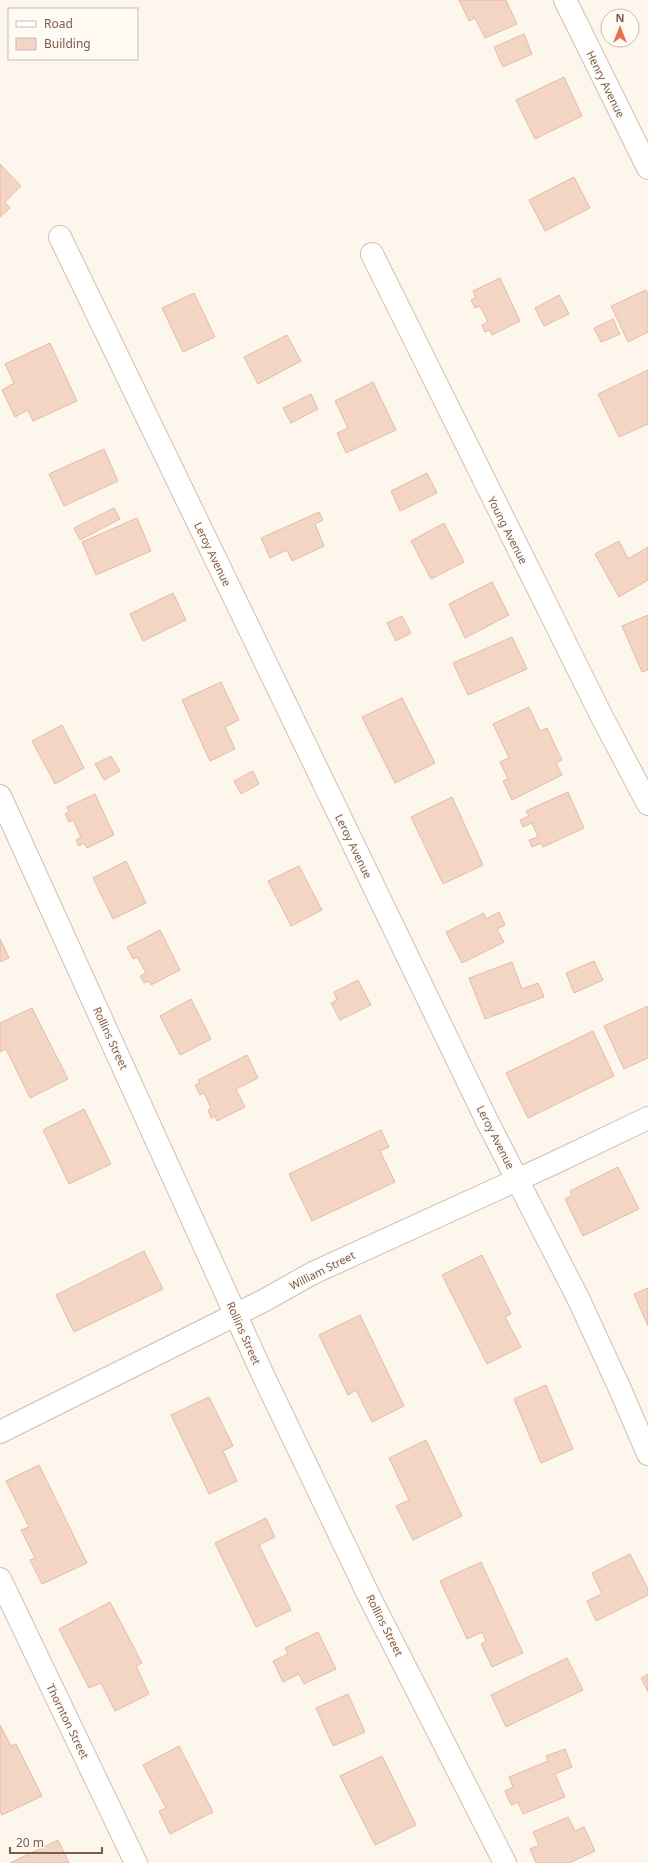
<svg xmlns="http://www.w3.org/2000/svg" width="648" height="1863" viewBox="0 0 648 1863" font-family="'Noto Sans',sans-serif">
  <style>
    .building { fill: #f3d5c3; stroke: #e6bba3 }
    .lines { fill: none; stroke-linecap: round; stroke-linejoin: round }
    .minor-casing { stroke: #d1beb0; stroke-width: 24 }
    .minor { stroke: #fff; stroke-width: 22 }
    .labels { text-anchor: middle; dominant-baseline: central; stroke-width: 3; stroke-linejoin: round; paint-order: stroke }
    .street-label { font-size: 11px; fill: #7a5c4d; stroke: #fffaf3 }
  </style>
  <rect width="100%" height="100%" fill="#fdf6ec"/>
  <g class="building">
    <polygon points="459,0 506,0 517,24 485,38 475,18 469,21"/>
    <polygon points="524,34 532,54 503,67 494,47"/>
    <polygon points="564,77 582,116 535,139 516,100"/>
    <polygon points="0,164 21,186 5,202 10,208 0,217"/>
    <polygon points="574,177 590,208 545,231 529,200"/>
    <polygon points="500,278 520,321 492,335 490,330 485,332 482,325 488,322 480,306 475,308 471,300 476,298 473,291"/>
    <polygon points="646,290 648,294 648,332 628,342 611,306"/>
    <polygon points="194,293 215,337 183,352 162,308"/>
    <polygon points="559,295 569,314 544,326 535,308"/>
    <polygon points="613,319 620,334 601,342 594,328"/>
    <polygon points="287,335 301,361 258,384 244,357"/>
    <polygon points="50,343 77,401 33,421 28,410 15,417 2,390 14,383 5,364"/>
    <polygon points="648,370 648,424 619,437 598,394"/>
    <polygon points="373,382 396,430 346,453 337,433 348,428 335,401"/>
    <polygon points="311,394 318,409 291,423 283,408"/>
    <polygon points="104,449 118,481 64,506 49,474"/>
    <polygon points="427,473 437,493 400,511 391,491"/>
    <polygon points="114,508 120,519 80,540 74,528"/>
    <polygon points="319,512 323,520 315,524 324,546 292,561 287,550 270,558 261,538"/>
    <polygon points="137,518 151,551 96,575 82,542"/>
    <polygon points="444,523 464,562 431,579 411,541"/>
    <polygon points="619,541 628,559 648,547 648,580 619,597 595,554"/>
    <polygon points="492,582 509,615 465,638 449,604"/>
    <polygon points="173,593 186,620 143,641 130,614"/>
    <polygon points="648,615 648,670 642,672 622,626"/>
    <polygon points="402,616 411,633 396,641 387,623"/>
    <polygon points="512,637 527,669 468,695 453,663"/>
    <polygon points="221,682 239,720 225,727 235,749 210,761 182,700"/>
    <polygon points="402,698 435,763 395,783 362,717"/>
    <polygon points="529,707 540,731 547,728 562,760 556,763 562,775 512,800 503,781 508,779 500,762 509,758 493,724"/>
    <polygon points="62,725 84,768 55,784 32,741"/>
    <polygon points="111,756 120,771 104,780 95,764"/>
    <polygon points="253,771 259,784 241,794 234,781"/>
    <polygon points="568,792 584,828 543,847 541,843 532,847 529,840 538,837 532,823 523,827 520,820 529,816 526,811"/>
    <polygon points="95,794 114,835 87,848 84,843 79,846 76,840 81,837 73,820 69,822 65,814 69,812 67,807"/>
    <polygon points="452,797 483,865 443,884 411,817"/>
    <polygon points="126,861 146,903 113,919 93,878"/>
    <polygon points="299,866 322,910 291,926 268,881"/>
    <polygon points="499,912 505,925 497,929 504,942 462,963 446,932 484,913 486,919"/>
    <polygon points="160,930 180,970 151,985 149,981 144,983 140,976 146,973 137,957 133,959 127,947"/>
    <polygon points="0,939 9,958 0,962"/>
    <polygon points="594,961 603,980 574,993 566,973"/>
    <polygon points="512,962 522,989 538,983 544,997 485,1019 469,978"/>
    <polygon points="358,980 371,1005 340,1020 331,1003 337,1000 334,992"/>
    <polygon points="191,999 211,1039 180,1055 160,1016"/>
    <polygon points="648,1006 648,1058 624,1069 604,1026"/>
    <polygon points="32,1008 68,1079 30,1098 6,1049 0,1052 0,1023"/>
    <polygon points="593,1031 614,1076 528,1118 506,1073"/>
    <polygon points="247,1055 258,1078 236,1089 245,1107 217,1121 215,1116 211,1118 208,1110 211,1108 204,1093 200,1095 195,1085 200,1083 198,1080"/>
    <polygon points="84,1109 111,1164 69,1184 43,1130"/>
    <polygon points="381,1130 389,1147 380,1151 395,1182 312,1221 289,1174"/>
    <polygon points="618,1167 639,1209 583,1236 565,1199 572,1195 570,1191"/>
    <polygon points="144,1251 163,1289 74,1332 56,1295"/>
    <polygon points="482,1255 511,1314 505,1317 521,1347 487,1364 442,1275"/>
    <polygon points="648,1288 648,1326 634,1294"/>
    <polygon points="360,1315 404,1406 372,1422 356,1390 348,1395 319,1335"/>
    <polygon points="546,1385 573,1449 541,1463 514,1399"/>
    <polygon points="209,1397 233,1446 223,1451 237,1481 209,1494 171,1415"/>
    <polygon points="426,1440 462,1516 413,1540 396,1506 409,1500 389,1458"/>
    <polygon points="39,1465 87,1563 42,1584 30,1560 35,1558 21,1530 29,1527 6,1481"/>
    <polygon points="266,1518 275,1537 259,1545 291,1610 256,1627 215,1543"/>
    <polygon points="630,1554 648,1589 648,1595 596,1621 587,1601 602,1594 592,1573"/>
    <polygon points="481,1562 523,1653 492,1667 481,1644 486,1641 482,1632 467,1639 440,1581"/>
    <polygon points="110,1602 142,1663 136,1666 149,1694 115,1711 101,1683 89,1688 59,1629"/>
    <polygon points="318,1632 336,1669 304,1684 299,1674 283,1682 273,1661 288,1654 285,1648"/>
    <polygon points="567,1658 583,1690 506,1727 491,1695"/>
    <polygon points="648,1674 648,1692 641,1678"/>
    <polygon points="348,1694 365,1732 333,1746 316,1708"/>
    <polygon points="0,1725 11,1746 16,1744 42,1796 2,1815 0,1811"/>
    <polygon points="179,1746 213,1812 170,1834 159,1811 166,1808 143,1765"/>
    <polygon points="565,1749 572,1767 555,1774 565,1797 523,1814 518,1802 511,1805 505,1791 513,1787 509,1777 548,1761 546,1756"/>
    <polygon points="382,1756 416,1825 375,1845 340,1776"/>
    <polygon points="568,1817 575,1831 584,1827 595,1851 569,1863 536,1863 530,1849 539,1845 533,1832"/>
    <polygon points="58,1840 69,1863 10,1863"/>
  </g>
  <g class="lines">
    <g class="minor-casing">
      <g id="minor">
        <polyline points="565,0 648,168"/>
        <polyline points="60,237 487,1121 578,1298 620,1389 648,1454"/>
        <polyline points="372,254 602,717 648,804"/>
        <polyline points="0,796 263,1375 370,1598 505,1863"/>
        <polyline points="0,1432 263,1301 313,1273 554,1163 648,1118"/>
        <polyline points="0,1579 136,1863"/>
      </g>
    </g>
    <use href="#minor" class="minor"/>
  </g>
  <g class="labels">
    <g class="street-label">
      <text transform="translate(606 84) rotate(64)">Henry Avenue</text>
      <text transform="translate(508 530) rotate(63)">Young Avenue</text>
      <text transform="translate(213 554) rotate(64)">Leroy Avenue</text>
      <text transform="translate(354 846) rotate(64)">Leroy Avenue</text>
      <text transform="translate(111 1038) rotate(65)">Rollins Street</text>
      <text transform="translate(496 1137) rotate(63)">Leroy Avenue</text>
      <text transform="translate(322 1270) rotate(-27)">William Street</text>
      <text transform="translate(244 1333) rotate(66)">Rollins Street</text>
      <text transform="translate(385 1625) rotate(63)">Rollins Street</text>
      <text transform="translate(68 1721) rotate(64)">Thornton Street</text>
    </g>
  </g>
  <rect x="8" y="8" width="130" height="52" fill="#fffaf3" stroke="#cabbb1"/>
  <rect x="16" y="21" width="20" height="6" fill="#ffffff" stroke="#cabbb1"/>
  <text x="44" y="28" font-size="12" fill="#7a5c4d">Road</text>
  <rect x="16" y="38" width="20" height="12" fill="#f3d5c3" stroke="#cabbb1"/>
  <text x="44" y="48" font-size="12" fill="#7a5c4d">Building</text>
  <g transform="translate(620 28)"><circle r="19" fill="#fffaf3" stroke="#cabbb1"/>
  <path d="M0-3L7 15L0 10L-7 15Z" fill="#e76f51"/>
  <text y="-6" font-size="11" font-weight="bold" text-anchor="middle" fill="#7a5c4d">N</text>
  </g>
  <path d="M10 1847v6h92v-6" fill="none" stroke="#7a5c4d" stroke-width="2"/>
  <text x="16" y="1847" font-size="12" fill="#7a5c4d" stroke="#fffaf3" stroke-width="3" paint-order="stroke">20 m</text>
</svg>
